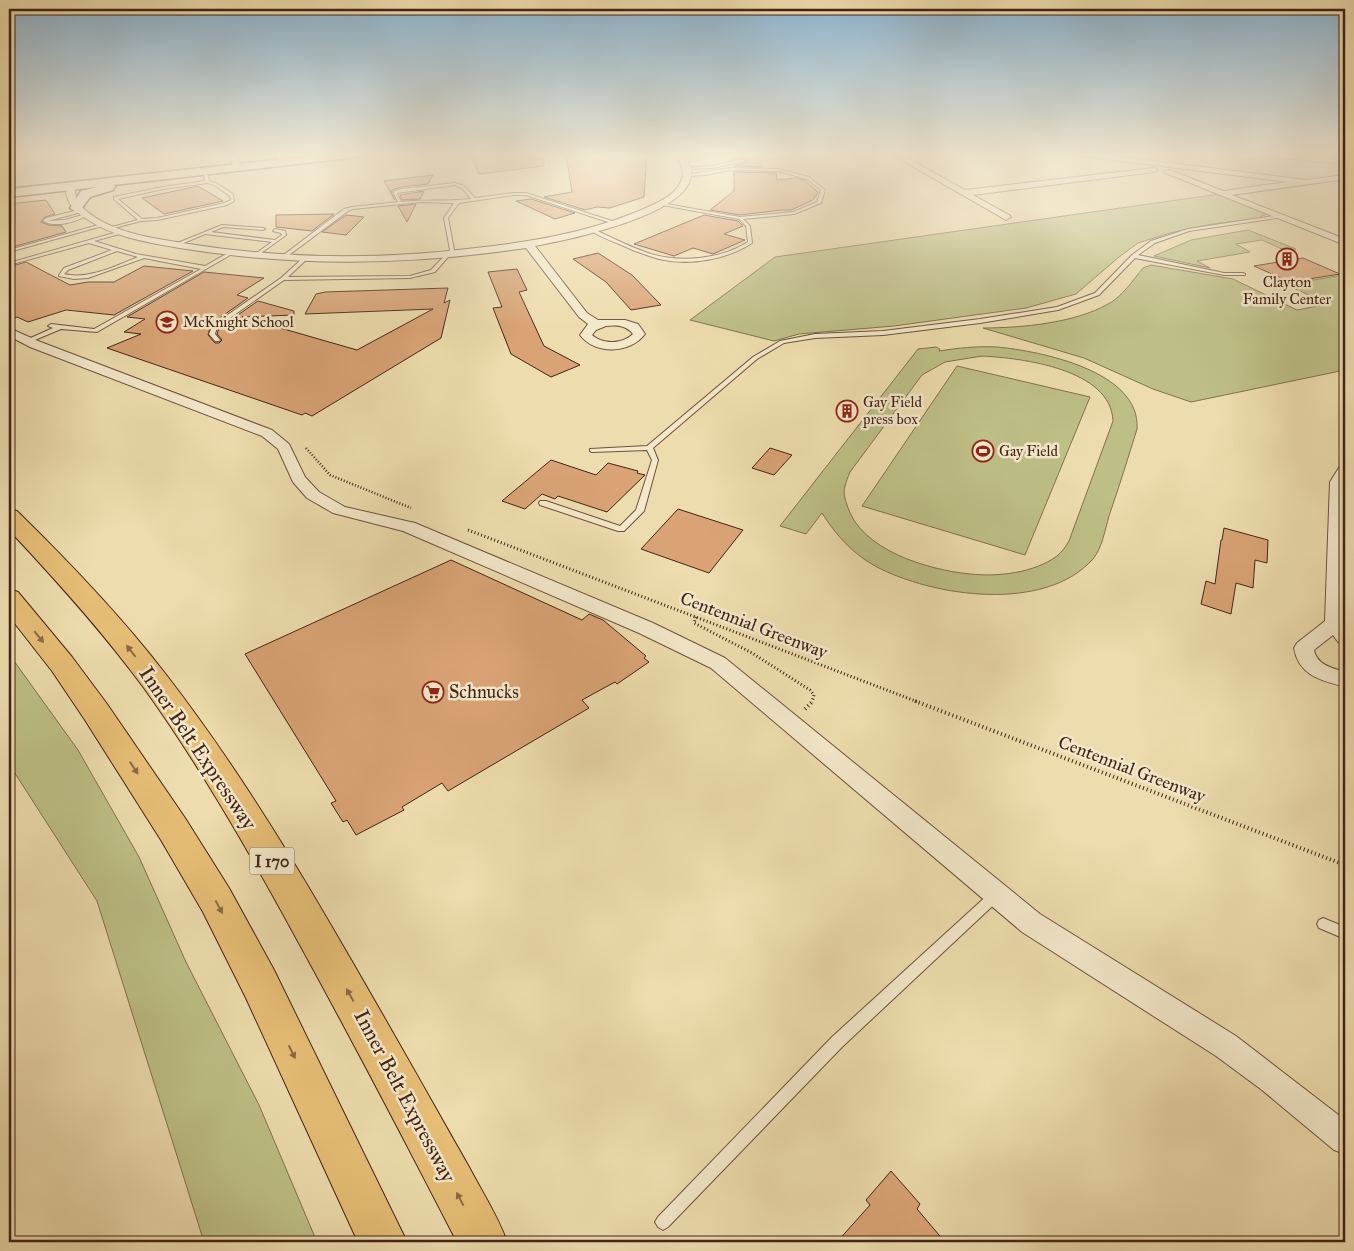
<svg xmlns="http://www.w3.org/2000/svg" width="1354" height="1251" viewBox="0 0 1354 1251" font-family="'IM FELL Great Primer',serif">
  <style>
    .green { fill: #bdbf86; stroke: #80714f; fill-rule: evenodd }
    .building { fill: #d9a375; stroke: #432318 }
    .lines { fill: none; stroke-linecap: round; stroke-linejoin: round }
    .service-casing { stroke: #6e513d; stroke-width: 2 }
    .minor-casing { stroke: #6e513d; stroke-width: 2 }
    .tertiary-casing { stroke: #6e513d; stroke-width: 2 }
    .secondary-casing { stroke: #432318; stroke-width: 3 }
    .motorway-casing { stroke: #432318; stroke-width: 2 }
    .path-far2 { stroke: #432318; stroke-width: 2.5; stroke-dasharray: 1 2; stroke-linecap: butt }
    .path-far1 { stroke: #432318; stroke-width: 3; stroke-dasharray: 1 2.5; stroke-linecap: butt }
    .path { stroke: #432318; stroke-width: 4; stroke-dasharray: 1 3; stroke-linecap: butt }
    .service { fill: #f3e8ca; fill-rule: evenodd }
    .minor { fill: #f3e8ca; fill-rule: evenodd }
    .tertiary { fill: #f3e8ca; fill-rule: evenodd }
    .secondary { fill: #f3e8ca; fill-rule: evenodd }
    .motorway { fill: #e6be76; fill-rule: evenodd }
    .oneway { fill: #8c6942 }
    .labels { text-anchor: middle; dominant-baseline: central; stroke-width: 5; stroke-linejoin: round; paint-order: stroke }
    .far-poi-label { font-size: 15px; fill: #432318; stroke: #f3e8ca; text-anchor: start }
    .shield { fill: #f3e8ca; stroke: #785e4d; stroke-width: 1 }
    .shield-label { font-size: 16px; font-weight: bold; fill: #432318 }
    .street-label { font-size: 18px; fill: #432318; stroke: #f3e8ca }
    .poi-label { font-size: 18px; fill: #432318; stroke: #f3e8ca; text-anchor: start }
    .near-street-label { font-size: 21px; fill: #432318; stroke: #f3e8ca }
  </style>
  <rect width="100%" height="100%" fill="#eddcad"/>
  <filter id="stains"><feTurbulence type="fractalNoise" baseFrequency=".004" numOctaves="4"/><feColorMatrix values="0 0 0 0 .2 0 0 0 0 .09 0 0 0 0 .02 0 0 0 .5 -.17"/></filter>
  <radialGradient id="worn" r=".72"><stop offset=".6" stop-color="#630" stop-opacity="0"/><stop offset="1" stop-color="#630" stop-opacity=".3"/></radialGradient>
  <g class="green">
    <polygon points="1219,194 1269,214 1261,216 1262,218 1212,224 1170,233 1138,243 1119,257 1076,294 1026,308 894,326 799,334 774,341 690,320 775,257"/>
    <polygon points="1248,230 1296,249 1286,251 1262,240 1236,244 1250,252 1197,261 1210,268 1154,256 1191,240"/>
    <path d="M1151,265L1233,279L1297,310L1328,304L1285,284L1310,279L1314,280L1342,275L1340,274L1345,273V370L1191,402L1153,389L1084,358L983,328C1021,328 1075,323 1108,304C1122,297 1133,280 1143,268Z"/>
    <path d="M936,347L940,349L939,351C958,348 977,346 997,347C1040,351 1141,371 1137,429C1128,458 1119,487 1109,516C1105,530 1102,548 1093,559C1045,613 933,597 875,566C852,553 836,535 822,513L806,534L780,526L918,349ZM982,356C1022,358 1111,369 1113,421L1069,541C1066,546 1062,552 1057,556C1034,573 998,577 970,574C928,570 860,550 847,505C845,499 843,492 845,486C846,482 848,477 850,472L922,375L945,362Z"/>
    <polygon points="957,366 1090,397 1025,555 862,506"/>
    <polygon points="9,654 78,750 139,857 186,962 259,1105 317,1242 204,1242 97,901 9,764"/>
  </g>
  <g class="building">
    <polygon points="470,154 543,154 544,166 479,174 473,160 474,158"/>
    <polygon points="566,154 647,154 644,197 610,208 597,207 585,210 544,197 572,192"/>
    <polygon points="733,154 752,154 763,167 734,166 746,163 748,160 745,157 733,160"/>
    <polygon points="734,172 776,173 777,180 796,178 804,180 818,192 813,200 791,210 782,210 740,215 710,210 734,191"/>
    <polygon points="433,175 428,184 401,187 392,190 391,193 395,200 384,181"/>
    <polygon points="198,186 223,201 164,214 142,198"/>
    <polygon points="424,191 420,199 402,200 400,195"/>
    <polygon points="531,199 575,213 555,219 516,201"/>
    <polygon points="46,200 55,214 45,217 41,222 48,225 62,226 66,232 9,248 9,204"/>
    <polygon points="416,204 407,222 398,206"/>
    <polygon points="334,214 312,231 276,227 276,215"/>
    <polygon points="346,215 364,217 346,235 322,232"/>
    <polygon points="704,215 738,221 743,226 724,234 745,240 713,254 693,248 674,256 634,244"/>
    <polygon points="598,253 632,275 661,305 631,310 606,282 573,259"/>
    <polygon points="1303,258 1340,274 1290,282 1254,266"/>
    <polygon points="26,262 70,285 88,282 114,282 144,266 193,271 114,315 66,310 28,322 17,317 9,320 9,267"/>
    <polygon points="517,269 527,290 519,292 544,346 580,365 551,377 511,354 493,308 502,307 488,272"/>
    <polygon points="204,272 264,278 237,295 248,298 211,324 208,335 215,343 219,343 222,340 217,334 219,328 258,301 294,311 294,315 242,317 357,350 433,309 305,314 316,294 325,292 448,288 444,303 450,300 441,338 312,416 305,413 302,415 107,348 141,334 124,332 145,319 127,317"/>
    <polygon points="770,448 792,455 774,475 752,468"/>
    <polygon points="551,460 596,475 608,463 638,471 637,473 645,475 607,512 558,496 555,499 542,494 525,509 502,501"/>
    <polygon points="678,509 743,530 709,573 641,549"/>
    <polygon points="1224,528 1268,540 1267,563 1255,560 1253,588 1236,583 1231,614 1201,604 1206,581 1215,584 1221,540 1222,540"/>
    <polygon points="451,560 582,620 589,614 603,620 646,656 644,658 649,662 617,684 615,682 582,700 589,708 448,791 442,783 402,807 404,810 356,835 347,820 343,822 331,803 336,801 245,654"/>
    <polygon points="891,1171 920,1204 917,1209 945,1242 837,1242 870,1205 866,1200"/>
  </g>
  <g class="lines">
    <g class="service-casing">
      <g id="service">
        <polygon points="458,154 462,154 463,158 472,158 461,160"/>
        <polygon points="704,154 709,154 697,160 683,162 681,161 695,158"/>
        <polygon points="745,159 746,161 712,168 686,169 684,168 712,166"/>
        <path d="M731,168L778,169L809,177L825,190L821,203L794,214L743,219L750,226L752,243C726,260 689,266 659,259C645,255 632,250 619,244C609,240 599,236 591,231L595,230C613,238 632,248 651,254C682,263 721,259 748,242L746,226L739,219L662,205L661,203L740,217L793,212L817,202L821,190L807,179L778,171L731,170L705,175L686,176L684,175Z"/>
        <path d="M206,174L208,175L209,181L216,183L233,194L234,201L227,205L157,220L141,221L110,229L108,228L138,220L114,199V197L163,187L205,181L204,175ZM207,183L214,185L230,196L231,200L225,203L157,218L142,219L118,199L163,189Z"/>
        <path d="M455,183L464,186L475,198L513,193H526L618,223L614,224L526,195H513L459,203L448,218L454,250L435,272L410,278L284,280L217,327L215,334L220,340L219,341H215L209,334L213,325L281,278L303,258L307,259L288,277L410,276L431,270L450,250L444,218L454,203L421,202L353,209L348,211L285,258L281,257L344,209L352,207L398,202L393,192L401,189ZM455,185L462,188L471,199C448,202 425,199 401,202L397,193Z"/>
        <path d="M79,210L81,212L48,221L65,220L86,214L88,215C76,222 56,228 43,221L46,218Z"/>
        <polygon points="1281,215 1283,217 1189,231 1155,243 1138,255 1224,273 1243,273 1245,274 1245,275 1224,275 1135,258 1099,295 1058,310 980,323 883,335 815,338 784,343 757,359 653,448 658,460 644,511 624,531 618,531 540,505 539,503 540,501 546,501 620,526 636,510 652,460 647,450 592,452 590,451 590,449 647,446 753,357 780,341 815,334 883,331 980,319 1057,307 1095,293 1132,255 1151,241 1188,229"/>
        <polygon points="102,224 106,225 9,252 9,250"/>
        <polygon points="222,225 263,228 265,229 263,230 223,227 211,232 275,240 282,235 281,233 273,231 275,229 285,231 286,235 257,256 255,255 255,254 272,242 205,234 179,245 175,244"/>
        <path d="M121,231L123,233L94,241L136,254L205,266L228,253L232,254L97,332L61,329L30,342H26V340L53,328L48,326L51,324L94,329L201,269L144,258L88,278L74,279L59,276V275L64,268L112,250L89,243L9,265V263ZM117,251L138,257C115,266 89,280 64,274L68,270Z"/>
        <polygon points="996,890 1000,891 1002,895 1000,899 842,1047 668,1227 663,1230 658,1227 655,1222 658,1217 832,1037 992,891"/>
        <polygon points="1323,918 1345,927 1345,939 1319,928 1317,924 1319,920"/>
      </g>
    </g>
    <g class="minor-casing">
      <g id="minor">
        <polygon points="229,154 237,154 241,167 240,169 234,169"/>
        <polygon points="276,154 284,154 288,163 287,165 281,165"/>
        <path d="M674,154H682C687,160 692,166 691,175C689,215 567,240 535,246L587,313L598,320H625L638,324L645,334C630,354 595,355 580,335L588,324L579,317L526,248C413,265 299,267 186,249C151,243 114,238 85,218C74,210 62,199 68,184H74C76,191 74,198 80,205C106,233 153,238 189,244C284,259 380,260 476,248C530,242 584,233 634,213C650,206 681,196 683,174C683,166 679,160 674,154ZM606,326C616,325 626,325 633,334C623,344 603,345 592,335L596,330Z"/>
        <polygon points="891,154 900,154 965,190 1154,168 1158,170 1154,172 973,195 1009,215 1011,217 1006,220"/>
        <polygon points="1077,154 1099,154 1306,180 1345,175 1345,179 1232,195 1345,239 1345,245 1163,172 1170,170 1223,191 1287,182 1081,156"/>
        <polygon points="9,159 12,159 15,167 12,173 9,173"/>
        <polygon points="9,328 38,341 272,430 289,444 305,477 319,492 345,507 415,523 653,623 725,658 1040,914 1236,1036 1345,1120 1345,1154 1334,1150 1262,1090 1216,1056 1022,932 711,668 639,633 403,531 333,513 307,498 293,482 278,449 262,436 30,347 9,336"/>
        <path d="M1345,464L1343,623L1345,625V644L1338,642L1333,635L1314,650C1317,665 1332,668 1345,672V687C1321,680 1299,676 1294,648L1297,643L1325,621L1330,482L1340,466Z"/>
      </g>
    </g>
    <g class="tertiary-casing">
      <polygon id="tertiary" points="1266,154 1301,154 1345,158 1345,164 1271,157"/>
    </g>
    <g class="secondary-casing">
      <polygon id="secondary" points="330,154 363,154 358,157 114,185 115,187 113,190 90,197 80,211 76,212 70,208 81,191 97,187 9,197 9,189"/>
    </g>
    <g class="motorway-casing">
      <g id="motorway">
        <path d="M9,509L17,511C69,562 119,614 164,672C255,789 328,919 401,1047C424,1087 446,1127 469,1167C482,1192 498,1216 507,1242H457C404,1139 350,1036 294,934C248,850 200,766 144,688C103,632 56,580 9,530Z"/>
        <polygon points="9,589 18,592 72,657 107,704 185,818 229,888 274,970 407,1242 358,1242 246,998 203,912 161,840 85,720 52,671 9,616"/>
      </g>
    </g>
    <polyline class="path-far2" points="306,448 330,475 411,508"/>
    <g class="path-far1">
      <polyline points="468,530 918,702"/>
      <polyline points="696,617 694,623 752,653 810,690 814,695 812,702"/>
    </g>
    <g class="path">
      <polyline points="915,701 1345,865"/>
      <polyline points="805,709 813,701"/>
    </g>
    <use href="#service" class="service"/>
    <use href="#minor" class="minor"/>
    <use href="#tertiary" class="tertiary"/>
    <use href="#secondary" class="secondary"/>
    <use href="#motorway" class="motorway"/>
  </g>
  <defs><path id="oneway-solid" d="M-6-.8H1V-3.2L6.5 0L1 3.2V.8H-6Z" transform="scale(1.25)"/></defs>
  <g class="oneway">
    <use href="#oneway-solid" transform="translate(39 637) rotate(51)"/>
    <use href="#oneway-solid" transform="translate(131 651) rotate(-128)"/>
    <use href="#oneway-solid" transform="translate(134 768) rotate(57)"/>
    <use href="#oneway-solid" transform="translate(219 907) rotate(62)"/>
    <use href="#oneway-solid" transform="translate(350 995) rotate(-119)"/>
    <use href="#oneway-solid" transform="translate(292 1052) rotate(64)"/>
    <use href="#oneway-solid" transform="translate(460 1199) rotate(-118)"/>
  </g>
  <linearGradient id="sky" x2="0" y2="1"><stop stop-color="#8bb6d4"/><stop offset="0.47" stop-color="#f7efda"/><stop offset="1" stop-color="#f7efda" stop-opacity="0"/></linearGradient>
  <rect width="1354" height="329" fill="url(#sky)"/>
  <defs>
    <g id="building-ring" transform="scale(1.125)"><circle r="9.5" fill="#f3e8ca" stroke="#8f2418" stroke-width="1.5"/><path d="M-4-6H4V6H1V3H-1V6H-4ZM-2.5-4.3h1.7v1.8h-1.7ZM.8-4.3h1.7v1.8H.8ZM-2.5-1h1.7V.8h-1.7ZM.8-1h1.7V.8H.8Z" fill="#8f2418"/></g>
    <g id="school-ring" transform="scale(1.125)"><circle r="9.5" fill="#f3e8ca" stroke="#8f2418" stroke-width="1.5"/><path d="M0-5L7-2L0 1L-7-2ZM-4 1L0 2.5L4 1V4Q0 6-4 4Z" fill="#8f2418"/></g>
    <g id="stadium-ring" transform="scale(1.125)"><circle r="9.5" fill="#f3e8ca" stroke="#8f2418" stroke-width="1.5"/><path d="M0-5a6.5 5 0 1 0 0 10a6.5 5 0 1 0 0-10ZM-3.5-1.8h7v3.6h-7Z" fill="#8f2418"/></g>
    <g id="supermarket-ring" transform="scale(1.125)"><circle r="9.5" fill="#f3e8ca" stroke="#8f2418" stroke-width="1.5"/><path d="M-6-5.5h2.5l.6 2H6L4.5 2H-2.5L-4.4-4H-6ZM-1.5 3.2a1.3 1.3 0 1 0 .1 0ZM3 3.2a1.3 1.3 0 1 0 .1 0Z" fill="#8f2418"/></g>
  </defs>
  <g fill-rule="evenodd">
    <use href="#building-ring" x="1287" y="259"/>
    <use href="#school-ring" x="167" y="322"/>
    <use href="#building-ring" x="847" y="411"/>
    <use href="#stadium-ring" x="983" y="451"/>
    <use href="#supermarket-ring" x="433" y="692"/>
  </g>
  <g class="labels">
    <g class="far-poi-label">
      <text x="1287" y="282" text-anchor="middle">Clayton<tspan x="1287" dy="17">Family Center</tspan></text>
      <text x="183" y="322">McKnight School</text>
      <text x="863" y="402">Gay Field<tspan x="863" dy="17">press box</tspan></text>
      <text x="999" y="451">Gay Field</text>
    </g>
    <rect class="shield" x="249.5" y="847.5" width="45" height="27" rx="4"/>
    <g class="shield-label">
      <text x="272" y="861">I 170</text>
    </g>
    <g class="street-label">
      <text transform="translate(754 625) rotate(21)">Centennial Greenway</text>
      <text transform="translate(1132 769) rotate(21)">Centennial Greenway</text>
    </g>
    <g class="poi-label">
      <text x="449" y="692">Schnucks</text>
    </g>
    <g class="near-street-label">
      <text transform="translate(198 748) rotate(56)">Inner Belt Expressway</text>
      <text transform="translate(405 1096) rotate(62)">Inner Belt Expressway</text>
    </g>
  </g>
  <rect width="1354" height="1251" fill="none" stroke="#eddcad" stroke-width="30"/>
  <rect x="10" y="10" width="1334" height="1231" fill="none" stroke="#432318" stroke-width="2.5"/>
  <rect x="15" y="15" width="1324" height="1221" fill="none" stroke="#432318"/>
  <rect width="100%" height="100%" filter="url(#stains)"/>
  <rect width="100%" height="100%" fill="url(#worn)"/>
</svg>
